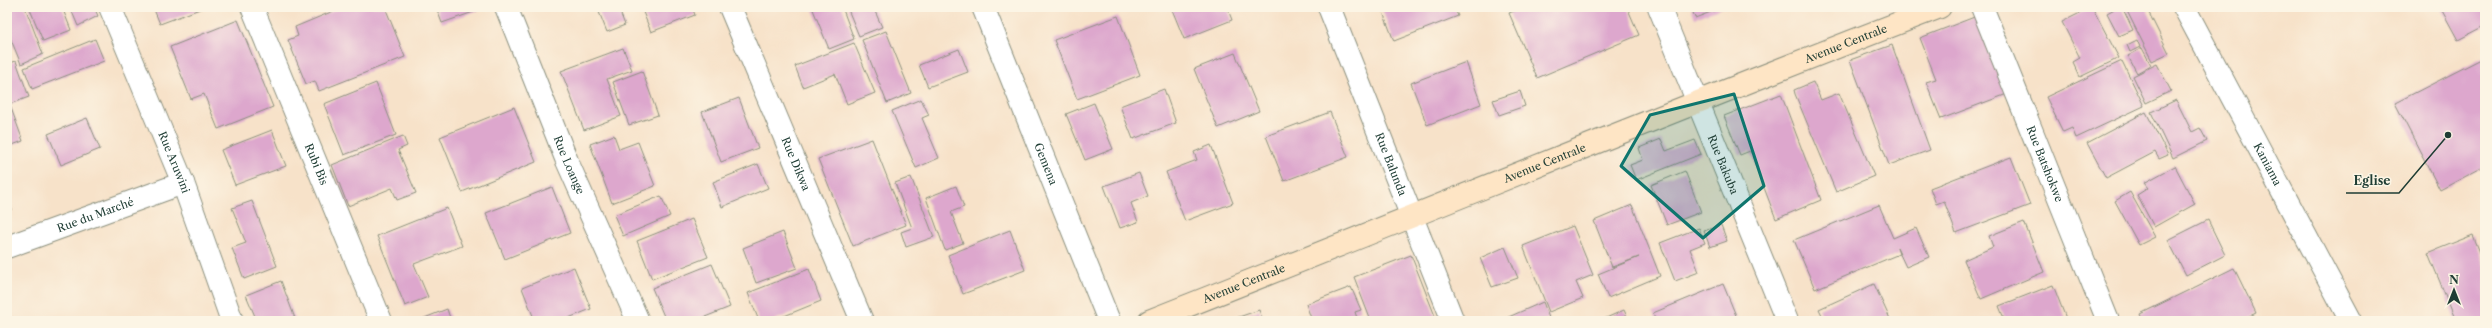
<svg xmlns="http://www.w3.org/2000/svg" width="2492" height="328" viewBox="0 0 2492 328" font-family="'Libre Caslon Text',serif">
  <style>
    .building { fill: #dda7cd }
    .lines { fill: none; stroke-linecap: round; stroke-linejoin: round }
    .street-casing { stroke: #8b907e; stroke-width: 24 }
    .secondary-casing { stroke: #8b907e; stroke-width: 24 }
    .street { stroke: #fff; stroke-width: 22 }
    .secondary { stroke: #fee5c5; stroke-width: 22 }
    .marked { fill: #0f766e; fill-opacity: 0.2; stroke: #0f766e; stroke-width: 3; stroke-linejoin: round }
    .labels { text-anchor: middle; dominant-baseline: central; stroke-width: 3; stroke-linejoin: round; paint-order: stroke }
    .street-label { font-size: 11px; fill: #1f3d34; stroke: #fcf5e5 }
    .leader { fill: none; stroke: #1f3d34; stroke-width: 1.5 }
    .callout-dot { fill: #1f3d34; stroke: #fcf5e5; stroke-width: 1.5 }
    .callout-label { font-size: 12px; text-anchor: middle; font-weight: bold; fill: #1f3d34; stroke: #fcf5e5; stroke-width: 3; stroke-linejoin: round; paint-order: stroke }
  </style>
  <rect width="100%" height="100%" fill="#fcf5e5"/>
  <filter id="ink" filterUnits="userSpaceOnUse"><feTurbulence type="fractalNoise" baseFrequency=".025" numOctaves="2"/><feDisplacementMap in="SourceGraphic" scale="8" xChannelSelector="R" yChannelSelector="G"/><feConvolveMatrix kernelMatrix="1 2 1 2 8 2 1 2 1" color-interpolation-filters="sRGB"/></filter>
  <filter id="wash" filterUnits="userSpaceOnUse"><feTurbulence type="fractalNoise" baseFrequency=".012" numOctaves="4" result="noise"/><feDisplacementMap in="SourceGraphic" scale="16" xChannelSelector="R" yChannelSelector="G"/><feGaussianBlur stdDeviation="0.9" result="paint"/><feColorMatrix in="noise" values="0 0 0 0 0 0 0 0 0 0 0 0 0 0 0 0 0 1.4 0 .05"/><feComposite in="paint" operator="in"/></filter>
  <g filter="url(#wash)">
    <rect width="100%" height="100%" fill="#f7e2c9"/>
    <g id="blocks">
      <g class="building">
        <polygon points="7,7 25,7 43,54 21,64 7,30"/>
        <polygon points="29,7 62,7 71,30 43,41"/>
        <polygon points="70,7 94,7 98,16 78,26"/>
        <polygon points="153,7 205,7 160,24"/>
        <polygon points="343,7 385,7 405,57 319,91 315,81 306,84 288,40 298,36 295,27"/>
        <polygon points="436,7 477,7 479,10 442,23"/>
        <polygon points="597,7 618,7 625,25 607,32"/>
        <polygon points="641,7 692,7 695,15 651,32"/>
        <polygon points="812,7 842,7 854,39 829,49"/>
        <polygon points="847,7 873,7 882,27 859,36"/>
        <polygon points="1171,7 1227,7 1232,20 1184,39"/>
        <polygon points="1381,7 1454,7 1458,16 1394,41"/>
        <polygon points="1524,7 1627,7 1639,35 1537,78 1509,13"/>
        <polygon points="1691,7 1724,7 1695,18"/>
        <polygon points="2092,7 2119,58 2080,77 2073,62 2080,58 2062,22"/>
        <polygon points="2118,7 2122,7 2133,30 2119,36 2107,13"/>
        <polygon points="2125,7 2146,7 2169,53 2152,61"/>
        <polygon points="2440,7 2485,7 2485,26 2458,40"/>
        <polygon points="1118,16 1140,75 1077,99 1054,40"/>
        <polygon points="1977,16 2007,94 1941,119 1926,82 1936,79 1920,38"/>
        <polygon points="238,20 273,107 218,129 204,94 191,99 170,47"/>
        <polygon points="886,31 911,93 887,103 862,40"/>
        <polygon points="95,39 104,61 32,89 24,68"/>
        <polygon points="2137,40 2140,47 2130,52 2127,45"/>
        <polygon points="854,43 875,93 847,104 835,74 803,87 795,66"/>
        <polygon points="1892,45 1930,150 1889,165 1850,60"/>
        <polygon points="623,48 632,70 607,79 621,116 584,130 561,71"/>
        <polygon points="2142,48 2151,65 2137,73 2128,56"/>
        <polygon points="959,49 968,72 928,87 919,65"/>
        <polygon points="1235,53 1259,111 1218,128 1194,69"/>
        <polygon points="2485,57 2485,166 2440,190 2395,103"/>
        <polygon points="16,61 29,97 7,105 7,64"/>
        <polygon points="2122,61 2144,106 2076,138 2072,128 2063,132 2046,97"/>
        <polygon points="1466,62 1481,104 1427,125 1411,83"/>
        <polygon points="2157,64 2171,91 2146,103 2133,76"/>
        <polygon points="642,71 658,115 629,125 613,82"/>
        <polygon points="1813,82 1821,100 1839,93 1874,176 1836,192 1795,94 1794,90"/>
        <polygon points="376,83 396,135 344,155 324,104"/>
        <polygon points="1164,89 1176,123 1133,139 1120,106"/>
        <polygon points="1520,91 1525,106 1499,115 1493,100"/>
        <polygon points="1781,94 1821,200 1776,219 1750,151 1740,155 1724,116"/>
        <polygon points="739,98 758,148 721,162 702,112"/>
        <polygon points="921,99 929,115 922,118 939,158 916,168 892,111"/>
        <polygon points="2176,100 2192,132 2200,128 2207,141 2173,158 2151,112"/>
        <polygon points="1094,103 1113,149 1085,160 1066,114"/>
        <polygon points="514,107 536,162 462,192 440,137"/>
        <polygon points="11,108 23,141 7,147 7,110"/>
        <polygon points="1330,112 1348,157 1284,181 1266,136"/>
        <polygon points="2146,112 2168,155 2159,159 2155,152 2106,178 2087,143"/>
        <polygon points="87,118 100,149 61,165 48,134"/>
        <polygon points="272,130 286,166 235,185 221,150"/>
        <polygon points="614,135 619,149 638,142 655,186 612,203 590,144"/>
        <polygon points="403,136 407,146 398,150 416,193 397,200 392,188 348,206 332,165"/>
        <polygon points="872,139 906,225 853,246 818,159"/>
        <polygon points="1661,139 1666,151 1695,140 1701,154 1636,180 1630,165 1643,160 1639,148"/>
        <polygon points="1211,145 1233,203 1185,221 1166,172 1197,160 1194,152"/>
        <polygon points="2011,157 2030,205 1956,233 1944,201 1936,204 1930,188"/>
        <polygon points="758,164 768,188 722,207 713,182"/>
        <polygon points="2175,166 2195,204 2154,227 2137,195 2148,188 2144,183"/>
        <polygon points="1685,171 1701,212 1667,225 1651,185"/>
        <polygon points="1139,173 1148,196 1131,203 1138,222 1120,228 1104,186"/>
        <polygon points="911,177 934,237 906,247 901,232 912,228 895,183"/>
        <polygon points="956,186 964,207 951,212 963,243 945,250 926,198"/>
        <polygon points="552,187 570,233 505,259 486,213"/>
        <polygon points="2130,192 2155,237 2139,245 2115,201"/>
        <polygon points="7,195 12,209 7,211"/>
        <polygon points="661,196 670,216 623,236 614,215"/>
        <polygon points="252,201 277,266 244,279 232,248 246,243 232,208"/>
        <polygon points="1632,205 1660,276 1608,298 1598,274 1639,257 1612,267 1594,221"/>
        <polygon points="1879,205 1893,238 1916,228 1929,257 1906,267 1897,248 1899,254 1815,289 1794,240"/>
        <polygon points="447,208 462,246 414,264 428,297 405,306 377,236"/>
        <polygon points="692,219 708,257 652,279 637,241"/>
        <polygon points="2208,220 2225,255 2186,275 2168,240"/>
        <polygon points="2024,222 2044,272 1981,299 1964,260 1993,247 1989,236"/>
        <polygon points="1721,225 1727,241 1710,247 1704,231"/>
        <polygon points="1573,226 1593,275 1576,282 1583,298 1549,312 1523,246"/>
        <polygon points="1699,228 1705,243 1690,249 1699,272 1675,281 1660,243"/>
        <polygon points="1010,230 1025,270 963,294 948,255"/>
        <polygon points="783,232 797,268 756,283 743,248"/>
        <polygon points="2473,235 2485,265 2485,321 2456,321 2428,253"/>
        <polygon points="1505,247 1518,278 1492,287 1480,258"/>
        <polygon points="1411,255 1437,321 1371,321 1354,277"/>
        <polygon points="712,264 730,307 695,321 666,321 652,288"/>
        <polygon points="574,267 591,309 561,321 535,321 522,288"/>
        <polygon points="2234,268 2256,313 2239,321 2143,321 2140,314"/>
        <polygon points="809,269 821,301 772,321 759,321 748,293"/>
        <polygon points="281,281 296,321 257,321 246,295"/>
        <polygon points="1723,284 1737,318 1730,321 1656,321 1653,313"/>
        <polygon points="1874,284 1891,321 1825,321 1819,309"/>
        <polygon points="2053,285 2067,321 2005,321 1999,306"/>
        <polygon points="1351,287 1361,310 1355,312 1358,321 1312,321 1306,304"/>
        <polygon points="1543,302 1549,318 1543,321 1504,321 1504,319"/>
        <polygon points="447,309 451,321 417,321"/>
        <polygon points="1259,310 1263,321 1237,321 1236,318"/>
        <polygon points="1624,310 1629,321 1605,321 1604,319"/>
      </g>
    </g>
  </g>
  <g filter="url(#ink)">
    <use href="#blocks" fill-opacity="0" stroke="#8b907e" stroke-width="1"/>
    <g class="lines">
      <g class="street-casing">
        <g id="street">
          <path id="s1" d="M110,7L183,183L232,321"/>
          <path id="s2" d="M252,7L381,321"/>
          <path id="s3" d="M506,7L567,161L638,321"/>
          <path id="s4" d="M730,7L862,321"/>
          <path id="s5" d="M983,7L1109,321"/>
          <path id="s6" d="M1329,7L1453,321"/>
          <path id="s7" d="M1659,7L1787,321"/>
          <path id="s8" d="M1982,7L2108,321"/>
          <path id="s9" d="M2184,7L2351,321"/>
          <path id="s10" d="M7,247L183,183"/>
        </g>
      </g>
      <g class="secondary-casing">
        <g id="secondary">
          <path id="s11" d="M1149,321C1413,217 1675,109 1940,7"/>
        </g>
      </g>
      <use href="#street" class="street"/>
      <use href="#secondary" class="secondary"/>
    </g>
  </g>
  <path class="marked" d="M1734,94L1764,186L1703,238L1621,166L1650,115Z"/>
  <g class="labels">
    <g class="street-label">
      <text stroke="none"><textPath href="#s11" startOffset="750">Avenue Centrale</textPath></text>
      <text stroke="none"><textPath href="#s1" startOffset="168">Rue Aruwini</textPath></text>
      <text stroke="none"><textPath href="#s11" startOffset="426">Avenue Centrale</textPath></text>
      <text stroke="none"><textPath href="#s2" startOffset="170">Rubi Bis</textPath></text>
      <text stroke="none"><textPath href="#s4" startOffset="170">Rue Dikwa</textPath></text>
      <text stroke="none"><textPath href="#s5" startOffset="169">Gemena</textPath></text>
      <text stroke="none"><textPath href="#s6" startOffset="169">Rue Balunda</textPath></text>
      <text stroke="none"><textPath href="#s7" startOffset="170">Rue Bakuba</textPath></text>
      <text stroke="none"><textPath href="#s8" startOffset="169">Rue Batshokwe</textPath></text>
      <text stroke="none"><textPath href="#s9" startOffset="178">Kaniama</textPath></text>
      <text stroke="none"><textPath href="#s3" startOffset="170">Rue Loange</textPath></text>
      <text stroke="none"><textPath href="#s10" startOffset="94">Rue du Marché</textPath></text>
      <text stroke="none"><textPath href="#s11" startOffset="102">Avenue Centrale</textPath></text>
    </g>
  </g>
  <path class="leader" d="M2448 135L2399 193H2346"/>
  <circle class="callout-dot" cx="2448" cy="135" r="4"/>
  <g class="callout-label">
    <text x="2372" y="185">Eglise</text>
  </g>
  <rect width="2492" height="328" fill="none" stroke="#fcf5e5" stroke-width="24"/>
  <g transform="translate(2454 290)" stroke="#fcf5e5" stroke-width="3" paint-order="stroke">
  <path d="M0-3L7 15L0 10L-7 15Z" fill="#1f3d34"/>
  <text y="-6" font-size="11" font-weight="bold" text-anchor="middle" fill="#1f3d34">N</text>
  </g>
</svg>
